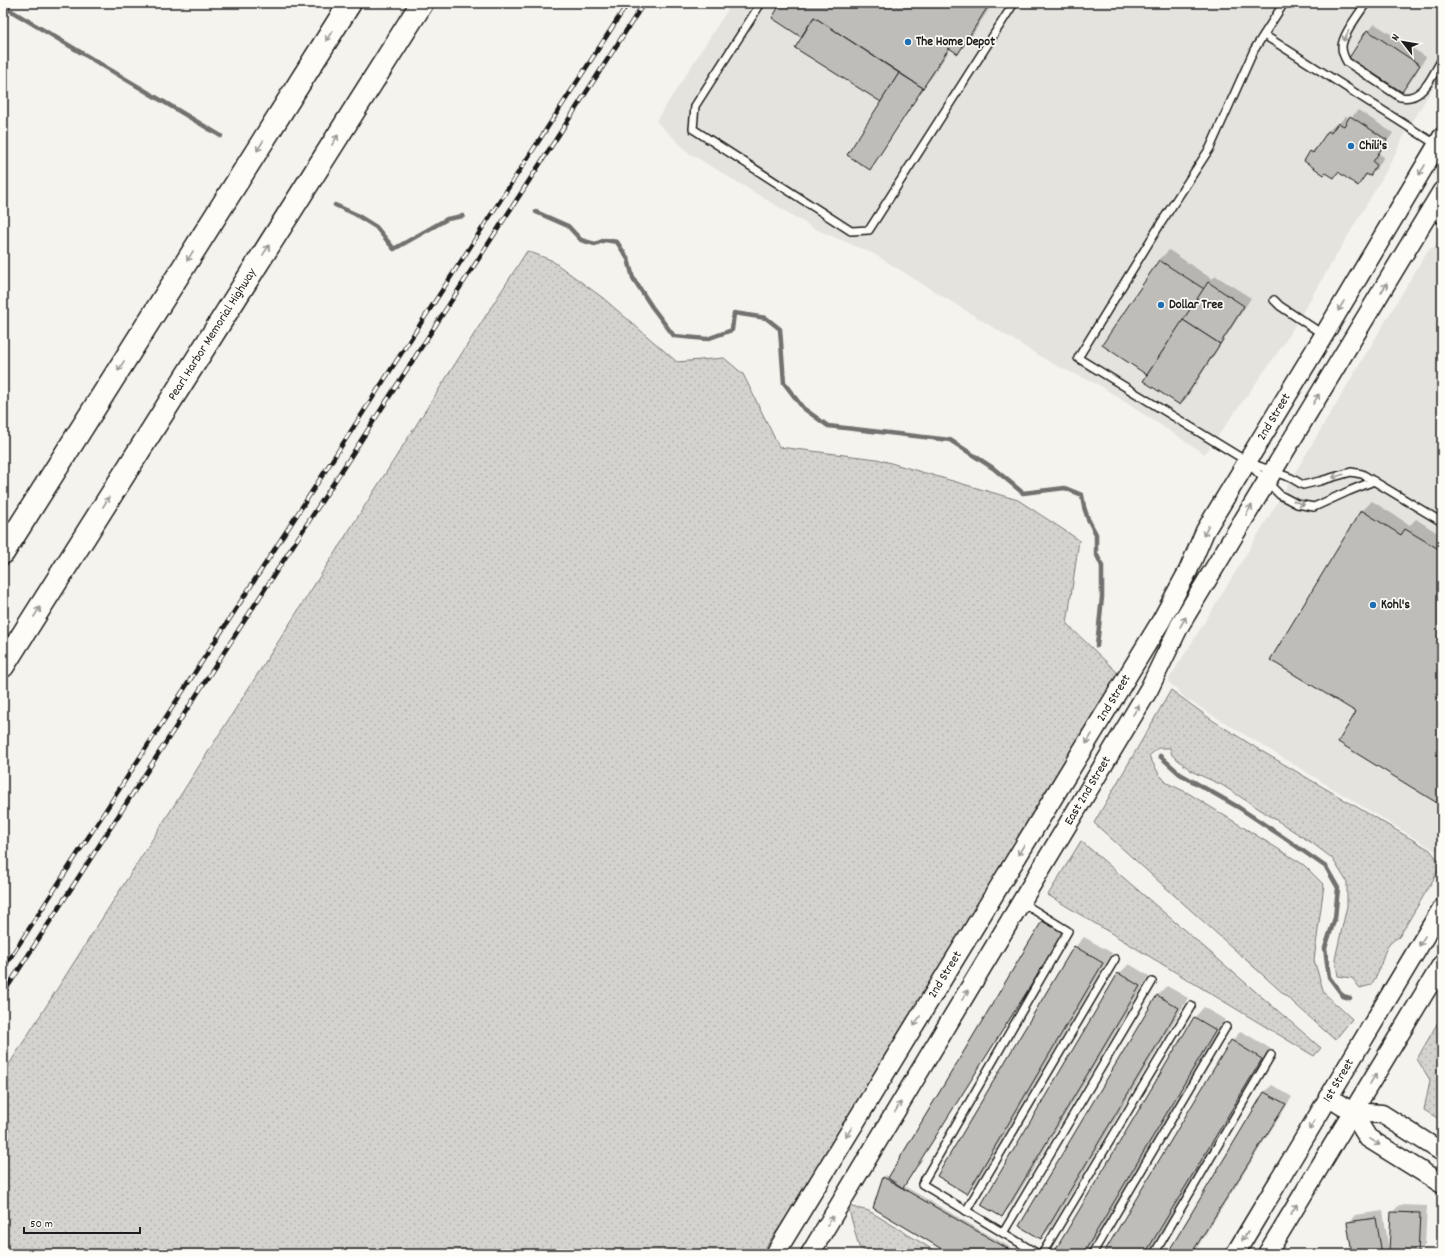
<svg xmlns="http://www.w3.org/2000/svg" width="1445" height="1257" viewBox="0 0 1445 1257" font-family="Dekko,sans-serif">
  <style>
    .built { fill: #e4e3de }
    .grass { fill: url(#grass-dots); stroke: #787876 }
    .shadow { fill: #0003 }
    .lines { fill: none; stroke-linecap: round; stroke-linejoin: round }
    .stream { stroke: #72716f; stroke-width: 4.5 }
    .building { fill: #bebdba; stroke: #1c1c1c }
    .service-casing { stroke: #1c1c1c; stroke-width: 10 }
    .tertiary-casing { stroke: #1c1c1c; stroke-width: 21 }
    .motorway-casing { stroke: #1c1c1c; stroke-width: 25 }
    .service { stroke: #fdfcf7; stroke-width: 7 }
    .tertiary { stroke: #fdfcf7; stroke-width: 18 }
    .motorway { stroke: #fdfcf7; stroke-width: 22 }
    .rail-casing { stroke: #1c1c1c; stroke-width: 4.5 }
    .rail { stroke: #fdfcf7; stroke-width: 3; stroke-dasharray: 9; stroke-linecap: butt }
    .oneway { stroke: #989794 }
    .poi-dot { fill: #1f6fb2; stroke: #fdfcf7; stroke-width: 1.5 }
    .labels { text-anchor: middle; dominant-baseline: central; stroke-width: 3.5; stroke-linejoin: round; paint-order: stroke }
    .poi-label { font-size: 13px; font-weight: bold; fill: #1c1c1c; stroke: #fdfcf7; text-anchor: start }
    .street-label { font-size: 13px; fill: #1c1c1c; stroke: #fdfcf7 }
  </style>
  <defs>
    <pattern id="grass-dots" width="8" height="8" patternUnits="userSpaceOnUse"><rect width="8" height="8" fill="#d4d3cf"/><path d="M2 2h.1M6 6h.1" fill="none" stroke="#b5b5b1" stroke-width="1.8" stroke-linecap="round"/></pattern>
  </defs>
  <rect width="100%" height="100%" fill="#f4f3ee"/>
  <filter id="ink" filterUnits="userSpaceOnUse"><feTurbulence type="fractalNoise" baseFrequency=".025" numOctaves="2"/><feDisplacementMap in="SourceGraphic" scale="8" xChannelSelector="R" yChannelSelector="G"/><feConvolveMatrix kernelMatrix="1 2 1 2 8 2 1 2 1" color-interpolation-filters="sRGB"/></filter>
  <g filter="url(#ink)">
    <g class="built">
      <polygon points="732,3 1442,3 1442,72 1403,138 1384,175 1283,345 1205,454 1099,385 1051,363 874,254 815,229 689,153 656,121"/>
      <polygon points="1442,244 1442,842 1436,851 1186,699 1168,681 1238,568 1428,250 1437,245"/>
    </g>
    <g class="grass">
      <polygon points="527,251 551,260 603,298 677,362 724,358 743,374 779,447 877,459 1018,500 1079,540 1067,624 1124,679 837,1149 773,1236 762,1254 3,1254 3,1074"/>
      <path d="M1171,690L1212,720L1258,749L1430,850L1442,865L1399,937C1385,944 1384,954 1380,968C1378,974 1374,980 1371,985L1360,988L1352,978L1338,976L1335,959L1347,906V882L1332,858L1312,843L1222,785L1193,772L1172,755L1170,748H1158L1149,756L1159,774L1167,783L1188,793L1304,865L1324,885L1314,960L1324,993L1352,1019L1335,1040L1094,823Z"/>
      <polygon points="1081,841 1321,1048 1314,1056 1048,895"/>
      <polygon points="1442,1021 1442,1121 1424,1110 1430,1080 1417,1059 1438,1022"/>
      <polygon points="848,1206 869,1211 940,1254 869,1254 859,1247"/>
    </g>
    <g class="shadow">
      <polygon points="783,3 993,3 967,43 957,52 951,48 932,77 925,85 872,167 882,101 804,32 801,36"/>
      <polygon points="1375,24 1426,57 1409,84 1401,91 1368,31"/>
      <polygon points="1358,110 1393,133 1379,154 1384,157 1377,168 1370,175 1368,174 1358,184 1339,172 1334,177 1311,152 1319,145 1328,131 1336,124 1337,125 1346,116 1350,119"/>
      <polygon points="1169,250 1212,279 1216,276 1251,298 1187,397 1180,404 1151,371 1104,345 1159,260"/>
      <polygon points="1372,501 1410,525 1416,519 1442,536 1442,805 1358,712 1362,511"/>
      <polygon points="1045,919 1066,931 904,1186 1022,1254 952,1254 874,1208 884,1177 886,1175 890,1178"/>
      <polygon points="1084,937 1112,953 976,1183 966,1192 1075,947"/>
      <polygon points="1129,964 1149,976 1011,1206 1002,1216 982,1204 1119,974"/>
      <polygon points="1167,986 1188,998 1051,1228 1041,1238 1157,996"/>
      <polygon points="1204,1007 1225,1020 1088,1251 1085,1254 1066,1254 1057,1249 1195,1017"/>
      <polygon points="1241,1031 1271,1049 1148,1254 1104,1254 1232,1041"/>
      <polygon points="1272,1085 1292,1097 1193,1254 1168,1254 1264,1092"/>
      <polygon points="1399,1205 1427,1206 1425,1245 1418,1253 1392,1213"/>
      <polygon points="1383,1211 1389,1249 1384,1254 1353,1254 1348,1223 1355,1215"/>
    </g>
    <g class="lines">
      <g class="stream">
        <polyline points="3,6 221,136"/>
        <polyline points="335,205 355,214 376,227 394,249 447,219 463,216"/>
        <polyline points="536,212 568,226 581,240 595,244 605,240 617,242 628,259 633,278 652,307 674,336 707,339 732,330 734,313 766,318 780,329 784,383 803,408 828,426 950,440 993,468 1023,493 1065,488 1082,495 1084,507 1088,519 1096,534 1096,553 1102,566 1102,597 1097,646"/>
        <polyline points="1160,756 1180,774 1238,807 1286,839 1326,867 1338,888 1335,918 1325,948 1329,977 1343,996 1350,998"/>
      </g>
    </g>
    <g class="building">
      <polygon points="781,3 990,3 958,54 949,48 923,88 814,17 801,37 772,18"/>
      <polygon points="814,17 899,73 881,102 795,48"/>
      <polygon points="1367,30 1420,65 1402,92 1349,58"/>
      <polygon points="899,73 923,88 870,170 847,155"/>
      <polygon points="1350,116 1387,140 1373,162 1377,165 1370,176 1366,174 1358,186 1338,172 1334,178 1326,173 1324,175 1304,161 1310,151 1313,153 1328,131 1331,133 1338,123 1344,126"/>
      <polygon points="1159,260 1204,289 1147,375 1102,345"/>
      <polygon points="1208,282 1244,306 1220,344 1183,320"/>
      <polygon points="1183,320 1220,344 1180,405 1143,381"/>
      <polygon points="1361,510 1401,535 1405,529 1442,551 1442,806 1338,742 1356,712 1270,660"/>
      <polygon points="1042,921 1064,933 903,1188 888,1178"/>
      <polygon points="1074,946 1103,963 967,1194 937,1176"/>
      <polygon points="1118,973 1140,986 1002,1217 981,1205"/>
      <polygon points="1157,995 1179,1008 1041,1239 1019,1226"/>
      <polygon points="1194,1017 1216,1030 1083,1254 1064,1254 1056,1249"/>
      <polygon points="1231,1040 1262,1059 1145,1254 1103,1254"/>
      <polygon points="1264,1092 1286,1104 1191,1254 1167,1254"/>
      <polygon points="883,1177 1017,1254 950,1254 873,1208"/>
      <polygon points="1391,1212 1420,1213 1418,1254 1389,1251"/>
      <polygon points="1376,1218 1382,1254 1352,1254 1347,1222"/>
      <polygon points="1442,1238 1442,1254 1436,1254 1441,1248 1436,1245"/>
    </g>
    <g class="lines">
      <g class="service-casing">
        <g id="service">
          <polyline points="761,3 695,106 693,129 851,231 869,230 1014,3"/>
          <polyline points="1284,3 1254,50 1210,148 1161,223 1078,358 1248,462 1291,478 1303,485 1320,481 1351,472 1362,474 1442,522"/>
          <path d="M1366,3C1359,14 1342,35 1342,47C1342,53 1344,57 1347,62L1400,97C1403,97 1407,98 1410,97C1426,94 1434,72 1442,59"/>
          <polyline points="1264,35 1437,145"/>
          <polyline points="1429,213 1442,220"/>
          <polyline points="1274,300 1280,306 1324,335"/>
          <polyline points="1249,464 1280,495 1297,504 1314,507 1349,491 1374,481"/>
          <polyline points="1021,902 1068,931 922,1184 1038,1254"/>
          <polyline points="966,1211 1115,959"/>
          <polyline points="1003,1233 1152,982"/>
          <polyline points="1042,1254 1191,1006"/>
          <polyline points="1092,1254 1226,1027"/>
          <polyline points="1154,1254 1271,1055"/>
        </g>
      </g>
      <g class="tertiary-casing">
        <g id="tertiary">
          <polyline points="1328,1097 1352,1112 1382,1114 1442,1152"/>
          <polyline points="1352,1112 1368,1138 1442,1184"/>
          <path id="s1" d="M775,1254L1161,621L1188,571L1205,531L1324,335L1442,137"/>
          <path id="s2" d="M810,1254L1149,689L1180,625L1442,191"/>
          <path id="s3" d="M1235,1254L1442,908"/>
          <polyline points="1267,1254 1442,964"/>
        </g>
      </g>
      <g class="motorway-casing">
        <g id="motorway">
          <polyline points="3,553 350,3"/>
          <path id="s4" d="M3,666L422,3"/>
        </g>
      </g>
      <use href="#service" class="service"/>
      <use href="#tertiary" class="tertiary"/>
      <use href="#motorway" class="motorway"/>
      <g class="rail-casing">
        <g id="rail">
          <polyline points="3,969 628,3"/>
          <polyline points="3,994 644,3"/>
        </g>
      </g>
      <use href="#rail" class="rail"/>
    </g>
    <defs><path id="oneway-shaft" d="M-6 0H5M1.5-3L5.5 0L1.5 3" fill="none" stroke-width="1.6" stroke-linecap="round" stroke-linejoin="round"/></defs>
    <g class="oneway">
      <use href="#oneway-shaft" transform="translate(329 36) rotate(122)"/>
      <use href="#oneway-shaft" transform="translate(1346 36) rotate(117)"/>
      <use href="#oneway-shaft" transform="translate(335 140) rotate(-58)"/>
      <use href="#oneway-shaft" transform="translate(260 146) rotate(122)"/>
      <use href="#oneway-shaft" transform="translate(1422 170) rotate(121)"/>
      <use href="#oneway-shaft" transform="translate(266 250) rotate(-58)"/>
      <use href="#oneway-shaft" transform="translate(190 256) rotate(122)"/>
      <use href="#oneway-shaft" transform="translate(1384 288) rotate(-59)"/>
      <use href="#oneway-shaft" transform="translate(1341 306) rotate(121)"/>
      <use href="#oneway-shaft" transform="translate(121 366) rotate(122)"/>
      <use href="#oneway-shaft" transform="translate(1316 399) rotate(-59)"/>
      <use href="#oneway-shaft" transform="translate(1338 476) rotate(163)"/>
      <use href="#oneway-shaft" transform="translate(106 502) rotate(-58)"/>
      <use href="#oneway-shaft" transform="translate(1299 503) rotate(19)"/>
      <use href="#oneway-shaft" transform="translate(1249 510) rotate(-59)"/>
      <use href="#oneway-shaft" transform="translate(1206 531) rotate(117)"/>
      <use href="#oneway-shaft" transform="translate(37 612) rotate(-58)"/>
      <use href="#oneway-shaft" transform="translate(1183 622) rotate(-60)"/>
      <use href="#oneway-shaft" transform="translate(1136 710) rotate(-59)"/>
      <use href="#oneway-shaft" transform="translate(1089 739) rotate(121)"/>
      <use href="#oneway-shaft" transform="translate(1021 850) rotate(121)"/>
      <use href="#oneway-shaft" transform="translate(1422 941) rotate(121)"/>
      <use href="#oneway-shaft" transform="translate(965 995) rotate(-59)"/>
      <use href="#oneway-shaft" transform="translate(917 1021) rotate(121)"/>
      <use href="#oneway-shaft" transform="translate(1373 1079) rotate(-58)"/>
      <use href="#oneway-shaft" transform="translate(898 1107) rotate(-59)"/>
      <use href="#oneway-shaft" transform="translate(1312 1125) rotate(121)"/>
      <use href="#oneway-shaft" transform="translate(849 1132) rotate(121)"/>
      <use href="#oneway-shaft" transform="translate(1375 1142) rotate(32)"/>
      <use href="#oneway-shaft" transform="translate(1294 1209) rotate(-59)"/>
      <use href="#oneway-shaft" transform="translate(830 1221) rotate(-59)"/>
      <use href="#oneway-shaft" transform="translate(1245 1236) rotate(121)"/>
    </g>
  </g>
  <g class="poi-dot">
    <circle cx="908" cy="42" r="4"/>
    <circle cx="1351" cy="146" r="4"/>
    <circle cx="1161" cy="305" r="4"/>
    <circle cx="1373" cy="605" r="4"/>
  </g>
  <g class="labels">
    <g class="poi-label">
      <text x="916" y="42">The Home Depot</text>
      <text x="1359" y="146">Chili's</text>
      <text x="1169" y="305">Dollar Tree</text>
      <text x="1381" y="605">Kohl's</text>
    </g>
    <g class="street-label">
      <text stroke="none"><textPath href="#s4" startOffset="392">Pearl Harbor Memorial Highway</textPath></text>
      <text stroke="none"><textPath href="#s1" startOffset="975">2nd Street</textPath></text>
      <text stroke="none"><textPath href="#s1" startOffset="651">2nd Street</textPath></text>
      <text stroke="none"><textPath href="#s2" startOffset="540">East 2nd Street</textPath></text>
      <text stroke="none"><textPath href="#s1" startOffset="327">2nd Street</textPath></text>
      <text stroke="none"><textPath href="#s3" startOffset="202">1st Street</textPath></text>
    </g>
  </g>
  <rect width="1445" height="1257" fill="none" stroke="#fdfcf7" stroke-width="16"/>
  <rect x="8" y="8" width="1429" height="1241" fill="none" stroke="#1c1c1c" stroke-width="1.5" filter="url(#ink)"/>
  <g transform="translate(1403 42) rotate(301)" stroke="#fdfcf7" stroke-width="3" paint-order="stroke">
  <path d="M0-3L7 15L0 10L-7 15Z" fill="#1c1c1c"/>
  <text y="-6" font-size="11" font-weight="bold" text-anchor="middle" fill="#1c1c1c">N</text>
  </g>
  <path d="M24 1227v6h116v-6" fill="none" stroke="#1c1c1c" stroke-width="2"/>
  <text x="30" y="1227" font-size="12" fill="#1c1c1c" stroke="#fdfcf7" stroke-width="3" paint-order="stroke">50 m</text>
</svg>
